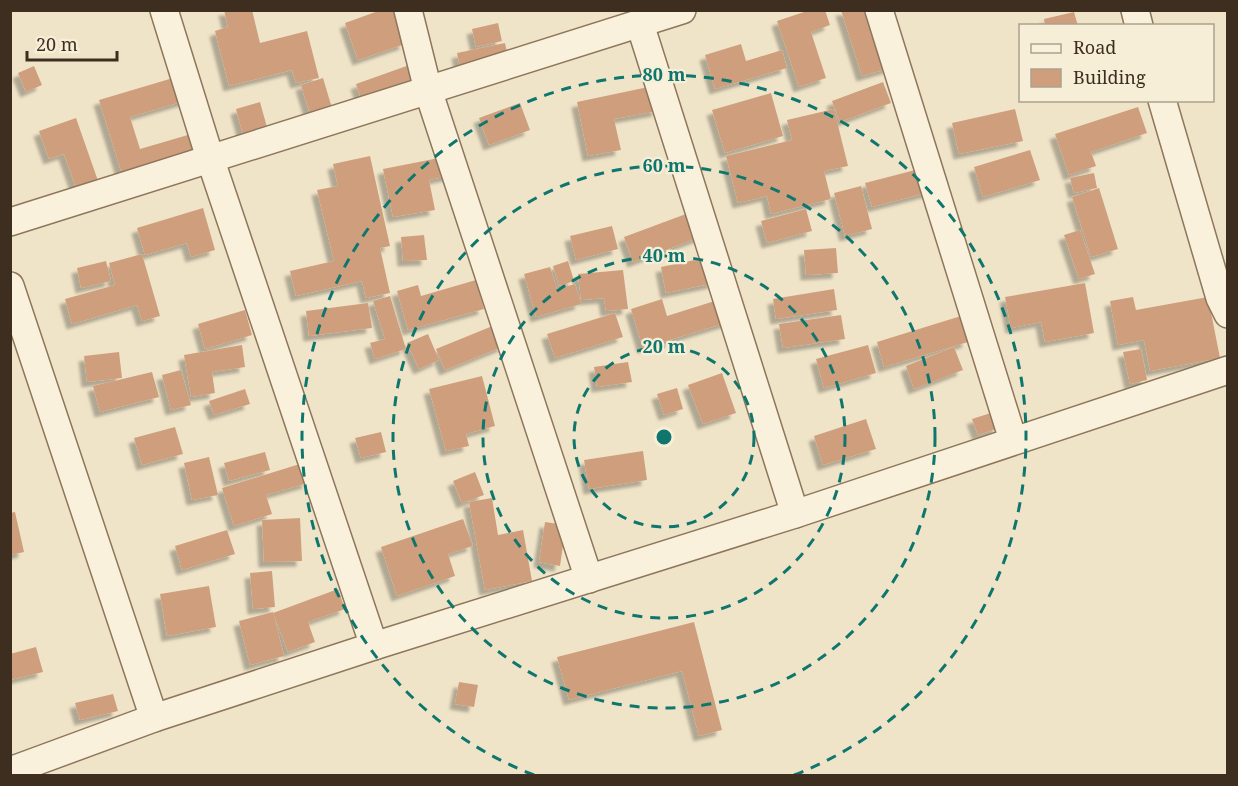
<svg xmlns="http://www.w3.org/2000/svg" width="1238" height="786" viewBox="0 0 1238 786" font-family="'Noto Serif',serif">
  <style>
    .building { fill: #cf9f7d; filter: url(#shadow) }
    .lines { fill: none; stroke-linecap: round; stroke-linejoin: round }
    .minor-casing { stroke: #8d765c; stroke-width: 30 }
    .minor { stroke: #faf1dc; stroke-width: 27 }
    .ring { fill: none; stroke: #0f766e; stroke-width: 3; stroke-dasharray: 10 8 }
    .centre { fill: #0f766e; stroke: #f7eed8; stroke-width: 3 }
    .ring-label { font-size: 18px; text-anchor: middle; font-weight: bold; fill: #0f766e; stroke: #f7eed8; stroke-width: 4.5; stroke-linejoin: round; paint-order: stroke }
  </style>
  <defs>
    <filter id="shadow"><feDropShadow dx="-5.5" dy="5.5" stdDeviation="1.5" flood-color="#0004"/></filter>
  </defs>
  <rect width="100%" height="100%" fill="#f0e4c8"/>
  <g class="building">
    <polygon points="224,10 252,10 260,43 307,31 319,78 296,83 292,70 229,86 215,31 228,27"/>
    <polygon points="381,10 394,10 405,44 358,60 345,23"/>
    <polygon points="810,10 825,10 830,25 811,32 826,78 799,87 777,21"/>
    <polygon points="841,10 872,10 890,68 862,76"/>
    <polygon points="1074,12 1078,26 1045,26 1044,19"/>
    <polygon points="498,23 502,41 476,47 472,29"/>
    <polygon points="505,43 510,66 462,76 457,53"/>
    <polygon points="741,44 746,61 782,50 787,68 715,89 705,55"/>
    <polygon points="415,63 425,88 365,110 356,84"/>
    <polygon points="34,66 42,85 26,92 18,73"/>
    <polygon points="183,75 191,99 130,117 140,149 198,132 207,163 126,187 99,100"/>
    <polygon points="323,78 335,118 313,124 301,85"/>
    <polygon points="883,82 891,103 840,122 832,101"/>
    <polygon points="653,86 658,111 614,119 621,150 588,156 577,102"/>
    <polygon points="771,93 783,136 725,153 712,110"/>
    <polygon points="260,102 270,138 246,145 236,109"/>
    <polygon points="520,103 530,130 489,145 479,118"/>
    <polygon points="1138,107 1147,133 1091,152 1096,166 1069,175 1055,134"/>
    <polygon points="834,109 848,166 824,171 831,199 771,214 767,196 738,203 726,156 792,140 787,120"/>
    <polygon points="1015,109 1023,141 959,154 952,123"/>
    <polygon points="76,118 103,195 81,202 64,154 49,159 39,131"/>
    <polygon points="1030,150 1040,180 983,197 974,167"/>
    <polygon points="370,156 390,246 380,248 390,293 366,298 362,281 296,296 290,271 334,261 317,190 338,186 333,164"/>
    <polygon points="449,156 453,175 429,180 435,210 393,217 383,169"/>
    <polygon points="923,168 930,192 872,207 865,183"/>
    <polygon points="1094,173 1097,188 1074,193 1070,178"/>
    <polygon points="861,186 872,229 845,236 834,193"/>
    <polygon points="1099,188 1118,249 1091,257 1072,197"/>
    <polygon points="203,208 215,250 191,257 187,243 145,255 137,228"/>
    <polygon points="806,209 812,231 767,243 761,221"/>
    <polygon points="694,211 703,236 633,262 624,237"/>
    <polygon points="612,226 618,249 576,260 570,236"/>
    <polygon points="1080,230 1095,274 1079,279 1064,235"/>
    <polygon points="424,235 427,260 403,261 401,237"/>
    <polygon points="836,248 838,273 806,275 804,250"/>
    <polygon points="142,254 160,316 142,321 137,305 72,324 65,299 115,285 109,263"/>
    <polygon points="709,257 714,283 666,293 661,267"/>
    <polygon points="106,261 111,281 81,288 77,268"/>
    <polygon points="568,261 574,281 559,286 553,266"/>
    <polygon points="550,267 557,289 575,284 581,304 536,317 524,274"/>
    <polygon points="623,270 628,309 606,311 604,298 581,300 578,274"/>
    <polygon points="476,280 484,309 408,330 397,291 418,285 421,296"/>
    <polygon points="1085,283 1094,333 1045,342 1041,322 1011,328 1005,297"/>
    <polygon points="834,289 837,310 776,319 773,299"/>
    <polygon points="390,296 406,349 375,359 370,343 385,339 373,301"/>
    <polygon points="1133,297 1136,310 1208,297 1220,358 1150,371 1144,340 1118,345 1110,301"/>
    <polygon points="662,299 667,316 721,299 729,322 643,348 631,309"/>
    <polygon points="368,303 372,328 309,336 306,311"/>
    <polygon points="245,310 252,335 205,349 198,324"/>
    <polygon points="615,313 623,337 555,358 547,334"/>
    <polygon points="841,315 845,339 783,348 779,324"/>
    <polygon points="961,316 968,342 884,367 877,342"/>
    <polygon points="495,325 504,346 445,370 436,349"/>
    <polygon points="428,334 439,360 419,369 407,343"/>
    <polygon points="242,345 245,367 212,372 215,393 191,397 184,355"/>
    <polygon points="868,345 876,373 824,388 816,359"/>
    <polygon points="954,347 963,370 914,389 906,366"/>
    <polygon points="1141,349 1147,380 1130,384 1123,352"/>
    <polygon points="119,352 122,378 87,382 84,356"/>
    <polygon points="628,362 632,382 597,387 594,367"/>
    <polygon points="181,370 191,405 171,410 162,375"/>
    <polygon points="152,372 159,397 100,412 93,386"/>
    <polygon points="722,373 736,413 703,424 688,385"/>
    <polygon points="482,376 495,426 466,434 469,446 446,451 429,389"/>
    <polygon points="677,388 683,409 664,415 657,394"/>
    <polygon points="245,389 250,404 214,415 209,401"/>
    <polygon points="994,412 999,428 978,435 972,419"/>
    <polygon points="866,419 876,449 823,465 814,436"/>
    <polygon points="175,427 183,454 142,465 134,438"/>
    <polygon points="381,432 386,452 361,458 355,438"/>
    <polygon points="643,451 647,480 589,489 584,460"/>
    <polygon points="265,452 270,470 229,481 224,463"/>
    <polygon points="209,457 218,495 192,500 184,463"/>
    <polygon points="303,463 308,483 266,495 272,514 234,526 222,488"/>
    <polygon points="475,472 484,495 462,503 453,481"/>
    <polygon points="492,498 498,535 523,530 532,581 485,590 469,502"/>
    <polygon points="15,512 24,552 10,555 10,513"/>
    <polygon points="300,518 302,561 264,562 262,520"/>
    <polygon points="463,519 473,546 448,554 455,576 397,596 381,547"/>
    <polygon points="545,522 566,525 560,566 539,562"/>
    <polygon points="227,530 235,554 182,570 175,546"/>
    <polygon points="272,571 275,607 253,609 250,573"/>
    <polygon points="209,586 216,627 167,636 160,594"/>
    <polygon points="338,589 345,609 308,622 315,642 288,652 273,613"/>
    <polygon points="273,612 284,656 250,665 239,621"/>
    <polygon points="694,622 722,730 699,736 682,671 569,700 557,657"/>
    <polygon points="36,647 43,672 10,680 10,654"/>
    <polygon points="459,682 478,685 474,707 455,704"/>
    <polygon points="113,694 118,711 80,720 75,703"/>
  </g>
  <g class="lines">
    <g class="minor-casing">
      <g id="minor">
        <polyline points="164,10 210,158 374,646"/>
        <polyline points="408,10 428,90 589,579"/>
        <polyline points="879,10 1013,440"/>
        <polyline points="1135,10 1139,26"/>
        <polyline points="640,24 795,514"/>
        <polyline points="1162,100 1220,298 1228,314"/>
        <polyline points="10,222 682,10"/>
        <polyline points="10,286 154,718"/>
        <polyline points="10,771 154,718 374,646 795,514 1228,370"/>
      </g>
    </g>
    <use href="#minor" class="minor"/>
  </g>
  <g class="ring">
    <circle cx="664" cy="437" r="90"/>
    <circle cx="664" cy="437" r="181"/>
    <circle cx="664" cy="437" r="271"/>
    <path d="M534 775A362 362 0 1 1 794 775"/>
  </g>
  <circle cx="664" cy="437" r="9" class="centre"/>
  <g class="ring-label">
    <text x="664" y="81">80 m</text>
    <text x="664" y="172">60 m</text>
    <text x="664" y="262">40 m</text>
    <text x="664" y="353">20 m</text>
  </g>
  <rect width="1238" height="786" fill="none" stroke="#3d2e20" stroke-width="24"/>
  <rect x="1019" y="24" width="195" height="78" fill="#f7eed8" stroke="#ada18e" stroke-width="1.5"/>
  <rect x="1031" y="44" width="30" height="9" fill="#faf1dc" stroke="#ada18e" stroke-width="1.5"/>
  <text x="1073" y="54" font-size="18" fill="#3d2e20">Road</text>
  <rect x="1031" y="69" width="30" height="18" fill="#cf9f7d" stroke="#ada18e" stroke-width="1.5"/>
  <text x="1073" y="84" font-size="18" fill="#3d2e20">Building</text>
  <path d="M27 51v9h90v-9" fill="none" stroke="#3d2e20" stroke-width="3"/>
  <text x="36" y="51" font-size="18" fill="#3d2e20" stroke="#f7eed8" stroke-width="4.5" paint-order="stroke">20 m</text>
</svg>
